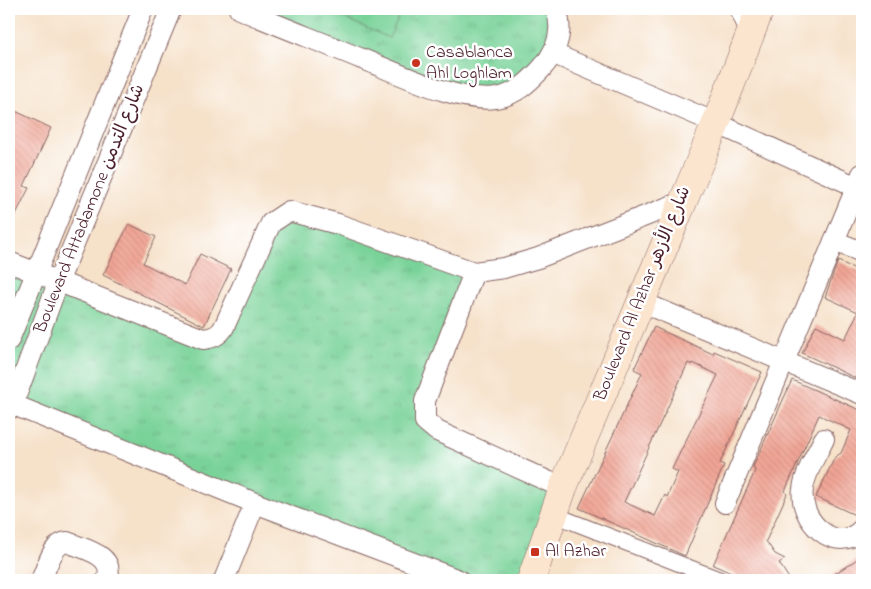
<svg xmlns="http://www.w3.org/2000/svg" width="871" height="589" viewBox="0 0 871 589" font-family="'Indie Flower','Playpen Sans Arabic',sans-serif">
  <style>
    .grass { fill: url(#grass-tufts); stroke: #627962 }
    .pitch { fill: #79d399; stroke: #627962 }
    .building { fill: url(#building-back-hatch); fill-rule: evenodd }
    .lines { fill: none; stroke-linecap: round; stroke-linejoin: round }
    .pedestrian-casing { stroke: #866362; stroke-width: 17 }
    .minor-casing { stroke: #866362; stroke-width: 22 }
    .secondary-casing { stroke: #866362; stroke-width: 29 }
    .pedestrian { stroke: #fff; stroke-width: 15 }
    .minor { stroke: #fff; stroke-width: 20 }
    .secondary { stroke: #fbe5cf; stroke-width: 28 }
    .poi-dot { fill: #c8321e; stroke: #fff; stroke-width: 2 }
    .labels { text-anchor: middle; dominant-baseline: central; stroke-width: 5; stroke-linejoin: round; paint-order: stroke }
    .poi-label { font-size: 18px; fill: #4a1f2b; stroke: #fff; text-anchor: start }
    .street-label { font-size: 18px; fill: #4a1f2b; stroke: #fff }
  </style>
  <defs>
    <pattern id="grass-tufts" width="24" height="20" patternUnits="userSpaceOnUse" patternTransform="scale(1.25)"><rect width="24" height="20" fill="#79d399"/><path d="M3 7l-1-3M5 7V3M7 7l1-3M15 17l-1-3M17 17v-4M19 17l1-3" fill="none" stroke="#6ab584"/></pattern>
    <pattern id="building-back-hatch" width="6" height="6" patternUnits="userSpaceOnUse" patternTransform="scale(1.25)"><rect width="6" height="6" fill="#f1a696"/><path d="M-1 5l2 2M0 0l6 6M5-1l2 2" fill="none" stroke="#d08e81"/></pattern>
  </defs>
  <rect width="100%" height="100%" fill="#fff"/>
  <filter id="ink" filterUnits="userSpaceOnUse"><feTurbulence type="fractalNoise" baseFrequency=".02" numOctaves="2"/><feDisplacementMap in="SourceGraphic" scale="10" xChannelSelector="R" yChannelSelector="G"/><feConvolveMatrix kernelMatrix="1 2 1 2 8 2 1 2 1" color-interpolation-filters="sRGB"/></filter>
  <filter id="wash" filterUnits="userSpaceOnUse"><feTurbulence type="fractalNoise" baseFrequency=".0096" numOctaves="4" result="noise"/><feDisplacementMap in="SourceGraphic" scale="20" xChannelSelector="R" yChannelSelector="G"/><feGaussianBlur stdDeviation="1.12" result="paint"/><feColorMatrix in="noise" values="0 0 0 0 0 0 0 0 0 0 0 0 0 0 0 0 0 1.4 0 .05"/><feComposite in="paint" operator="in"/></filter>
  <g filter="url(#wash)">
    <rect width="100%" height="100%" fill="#f6e1c9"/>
    <g class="grass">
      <polygon points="244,9 553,9 556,58 486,99"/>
      <polygon points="289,211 474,272 422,428 567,493 530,580 434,580 9,411 9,261 205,342"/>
    </g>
    <polygon class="pitch" points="324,9 402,9 389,38"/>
    <g id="blocks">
      <g class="building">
        <polygon points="9,108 51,128 24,186 29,188 9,228"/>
        <polygon points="129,224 156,237 143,263 185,285 200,254 231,269 204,326 103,275"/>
        <polygon points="838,261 862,272 862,381 802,353 816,325 845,339 858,312 825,297"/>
        <path d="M654,327L713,354L714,351L762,372L720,463L724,465L685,556L579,508L642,373L634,369ZM688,363L692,365L693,363L718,375L672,469L678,472L667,497L665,495L655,516L624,502Z"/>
        <polygon points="792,380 860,410 862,406 862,499 855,515 816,497 835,457 841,453 851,430 819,415 785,491 787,494 766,541 775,554 785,559 779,563 790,580 748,580 713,565 755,471 753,467"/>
        <polygon points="862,556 862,580 825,580"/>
      </g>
    </g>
  </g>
  <g filter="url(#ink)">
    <use href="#blocks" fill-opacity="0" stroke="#866362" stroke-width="1"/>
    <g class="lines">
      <g class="pedestrian-casing">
        <polyline id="pedestrian" points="555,515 721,580"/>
      </g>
      <g class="minor-casing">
        <g id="minor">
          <path d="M239,9C279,26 321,42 362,59C396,72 460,104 496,98C516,95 529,82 542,68C557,51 564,31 556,9"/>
          <polyline points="740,9 751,33"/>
          <polyline points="554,54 716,123 857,187"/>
          <polyline points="834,241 862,252"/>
          <path d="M9,262L203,339C212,338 219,336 224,327L266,234L271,223L289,211L338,224L474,272L504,268L538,258L681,202"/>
          <polyline points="474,272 425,401 425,421 437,431 563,488"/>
          <polyline points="641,302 862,394"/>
          <polyline points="9,340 143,9"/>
          <polyline points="9,403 255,503 459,580"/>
          <polyline points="9,409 13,404 59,280 171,9"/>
          <path d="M824,439C817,454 805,472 803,489C798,520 836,557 862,529"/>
          <polyline points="725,503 862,174"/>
          <path d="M41,580C47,568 52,543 67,542C86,550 116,555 107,580"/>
          <polyline points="224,580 255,503"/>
        </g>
      </g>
      <g class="secondary-casing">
        <polyline id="secondary" points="531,580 563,488 716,123 760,9"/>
      </g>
      <use href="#pedestrian" class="pedestrian"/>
      <use href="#minor" class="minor"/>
      <use href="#secondary" class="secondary"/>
    </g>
  </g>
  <g class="poi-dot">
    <circle cx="416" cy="63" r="5"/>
    <rect x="530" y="547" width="10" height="10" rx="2.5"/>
  </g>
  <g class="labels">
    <g class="poi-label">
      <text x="426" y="53">Casablanca<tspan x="426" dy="21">Ahl Loghlam</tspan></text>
      <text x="545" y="552">Al Azhar</text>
    </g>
    <g class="street-label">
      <text transform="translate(90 209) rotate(-68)">Boulevard Attadamone شارع التدمن</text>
      <text transform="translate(643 294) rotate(-68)">Boulevard Al Azhar شارع الأزهر</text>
    </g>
  </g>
  <rect width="871" height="589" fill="none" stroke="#fff" stroke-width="30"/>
</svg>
